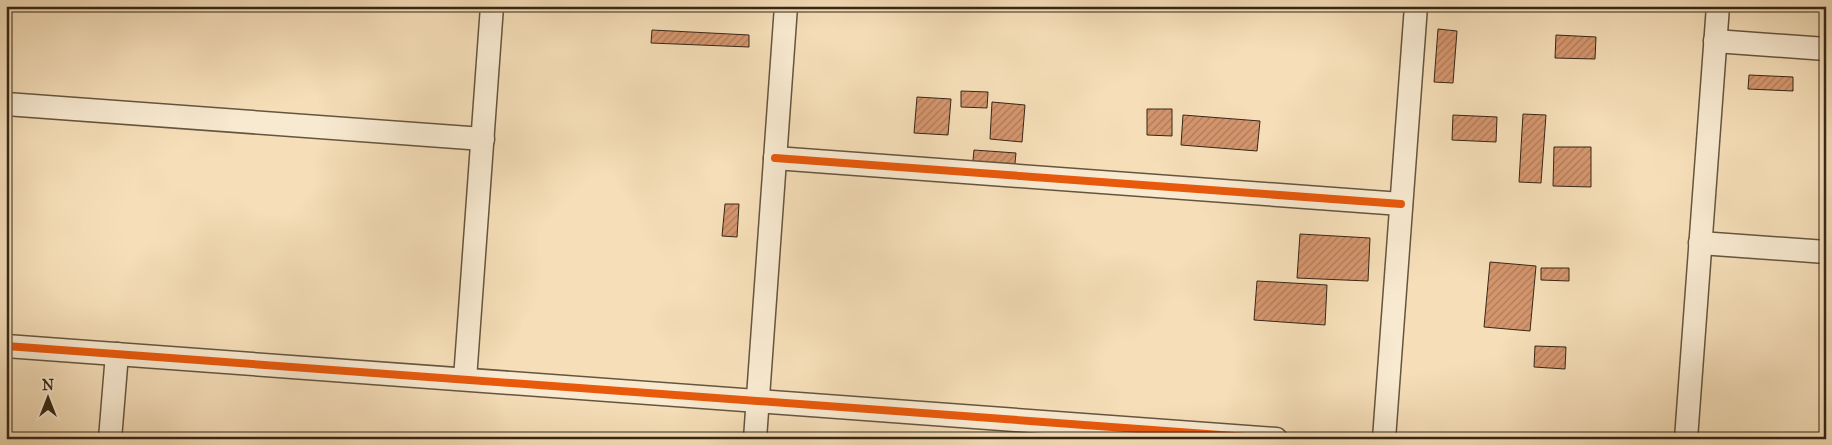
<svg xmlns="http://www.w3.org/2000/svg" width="1832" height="445" viewBox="0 0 1832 445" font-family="'IM FELL Great Primer',serif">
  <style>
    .building { fill: url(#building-hatch); stroke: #362716 }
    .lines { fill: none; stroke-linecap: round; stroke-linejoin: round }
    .street-casing { stroke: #66553e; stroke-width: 25 }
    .street { stroke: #f8ead1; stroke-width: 22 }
    .cycleway-casing { stroke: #f8ead1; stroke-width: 11 }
    .cycleway { stroke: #e8590c; stroke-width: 8 }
  </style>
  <defs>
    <pattern id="building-hatch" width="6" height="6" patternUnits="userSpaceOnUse" patternTransform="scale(1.25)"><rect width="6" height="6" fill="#d5966e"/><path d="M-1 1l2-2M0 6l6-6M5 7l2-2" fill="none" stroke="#ae7a59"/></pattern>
  </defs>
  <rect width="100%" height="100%" fill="#f5deb8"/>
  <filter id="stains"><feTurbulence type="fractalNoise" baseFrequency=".004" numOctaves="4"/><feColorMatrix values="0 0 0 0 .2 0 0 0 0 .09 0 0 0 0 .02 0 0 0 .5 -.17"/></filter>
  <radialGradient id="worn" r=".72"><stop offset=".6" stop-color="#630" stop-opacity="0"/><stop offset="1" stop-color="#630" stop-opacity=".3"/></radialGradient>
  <g class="building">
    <polygon points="1438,29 1457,31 1453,83 1434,82"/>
    <polygon points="652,30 749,35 749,47 651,43"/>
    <polygon points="1556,35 1596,37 1595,59 1555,58"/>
    <polygon points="1749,75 1793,77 1793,91 1748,89"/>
    <polygon points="961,91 988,92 987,108 961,107"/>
    <polygon points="917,97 951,99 948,135 914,133"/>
    <polygon points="992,102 1025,105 1022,142 990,139"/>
    <polygon points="1147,109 1172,109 1172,136 1147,135"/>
    <polygon points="1523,114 1546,115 1541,183 1519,182"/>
    <polygon points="1183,115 1260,121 1257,151 1181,145"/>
    <polygon points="1453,115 1497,117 1496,142 1452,140"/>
    <polygon points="1554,147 1591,147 1591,187 1553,186"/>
    <polygon points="974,150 1016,153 1014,173 972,170"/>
    <polygon points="725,204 739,204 737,237 722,236"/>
    <polygon points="1300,234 1370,238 1368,281 1297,278"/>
    <polygon points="1490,262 1536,266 1530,331 1484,327"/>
    <polygon points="1541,268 1569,268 1569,281 1541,280"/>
    <polygon points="1257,281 1327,285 1325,325 1254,320"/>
    <polygon points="1535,346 1566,347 1565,369 1534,367"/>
  </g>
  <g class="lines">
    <g class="street-casing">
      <g id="street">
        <polyline points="1715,41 1826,49"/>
        <polyline points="6,104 483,139"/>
        <polyline points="775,158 1401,204"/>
        <polyline points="1700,243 1826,252"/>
        <polyline points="6,346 1276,439"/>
        <polyline points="465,379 492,6"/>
        <polyline points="110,439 117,354"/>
        <polyline points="755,439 786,6"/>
        <polyline points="1384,439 1416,6"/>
        <polyline points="1686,439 1718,6"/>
      </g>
    </g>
    <use href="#street" class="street"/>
    <g class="cycleway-casing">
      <g id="cycleway">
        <polyline points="775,158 1401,204"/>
        <polyline points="6,346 1276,439"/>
      </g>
    </g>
    <use href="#cycleway" class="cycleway"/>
  </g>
  <rect width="1832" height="445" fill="none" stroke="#f5deb8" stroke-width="25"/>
  <rect x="8" y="8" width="1817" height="430" fill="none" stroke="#362716" stroke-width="2.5"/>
  <rect x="12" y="12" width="1807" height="420" fill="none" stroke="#362716"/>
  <g transform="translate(48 398)" stroke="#f8ead1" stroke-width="4" paint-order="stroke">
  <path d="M0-4L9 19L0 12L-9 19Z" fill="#362716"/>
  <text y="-8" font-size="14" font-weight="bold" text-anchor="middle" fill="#362716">N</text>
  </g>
  <rect width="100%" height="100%" filter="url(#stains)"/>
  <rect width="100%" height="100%" fill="url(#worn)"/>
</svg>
